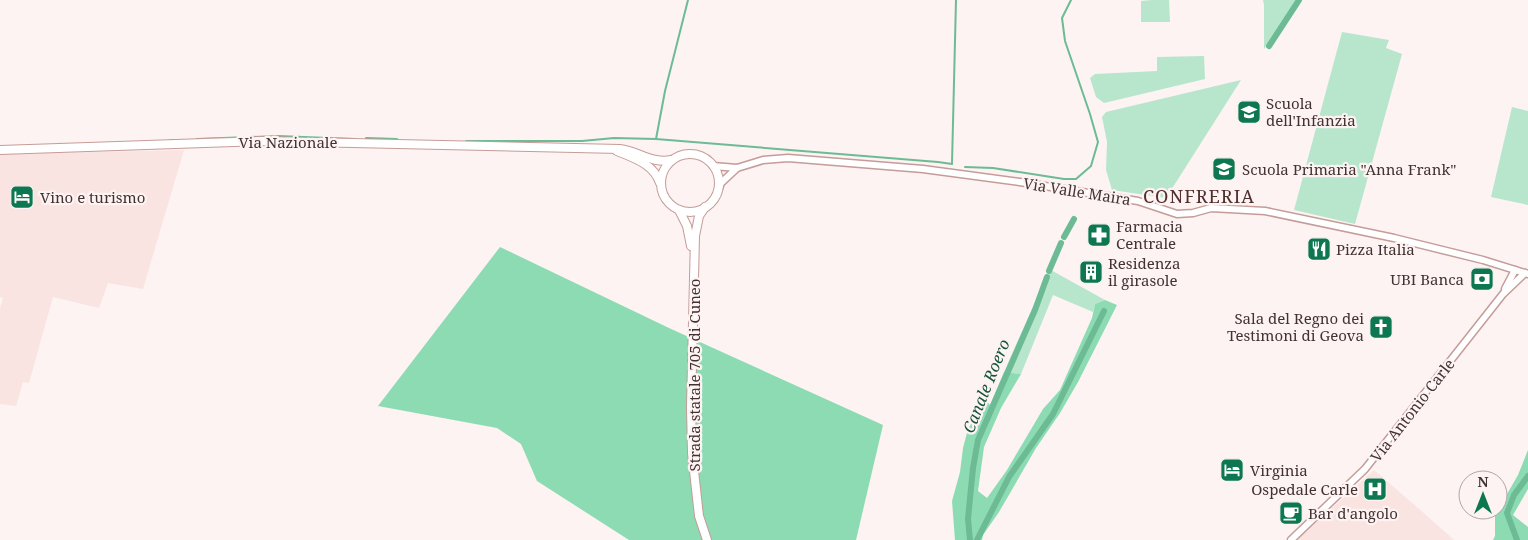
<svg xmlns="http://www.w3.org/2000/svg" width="1528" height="540" viewBox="0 0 1528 540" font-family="'Noto Serif',serif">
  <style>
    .built { fill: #f9e4e2 }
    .green { fill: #b7e6cd }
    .forest { fill: #8cdbb3 }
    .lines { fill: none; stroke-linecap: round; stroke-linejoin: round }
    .stream { stroke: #6cbb95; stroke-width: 2 }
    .canal { stroke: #6cbb95; stroke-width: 6 }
    .tertiary-casing { stroke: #c59c98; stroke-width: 9 }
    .secondary-casing { stroke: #c59c98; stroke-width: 10 }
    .tertiary { stroke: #fff; stroke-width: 6 }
    .secondary { stroke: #fff; stroke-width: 8 }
    .labels { text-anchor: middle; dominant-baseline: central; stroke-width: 4.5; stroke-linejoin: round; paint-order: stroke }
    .poi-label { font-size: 15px; fill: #433231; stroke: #fcf3f2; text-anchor: start }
    .street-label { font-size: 15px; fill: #433231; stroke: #fcf3f2 }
    .water-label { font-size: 16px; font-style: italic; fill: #17543b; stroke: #fcf3f2 }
    .quarter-label { font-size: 18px; letter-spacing: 1px; fill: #502f2d; stroke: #fcf3f2 }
  </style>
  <rect width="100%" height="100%" fill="#fcf3f2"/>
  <g class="built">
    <polygon points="184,150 143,289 108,283 99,308 53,297 29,383 23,382 16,406 0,404 0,308 3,298 0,297 0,154"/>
    <polygon points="1374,470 1418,508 1454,540 1297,540"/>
  </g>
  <g class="green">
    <polygon points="1152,0 1169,0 1170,22 1141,22 1141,1"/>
    <polygon points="1263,0 1298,0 1264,49 1264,5"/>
    <polygon points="1342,32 1389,40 1386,48 1402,54 1355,224 1294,210"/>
    <polygon points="1204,56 1205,79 1104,103 1096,97 1090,78 1095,74 1157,71 1157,57"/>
    <polygon points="1241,80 1166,198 1112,190 1106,170 1107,142 1102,117 1106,112"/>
    <polygon points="1512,107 1528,111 1528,205 1491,197"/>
    <path d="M1049,269L1105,300L1095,304L1093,312L1053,295L1021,374L1004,372C1019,337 1035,304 1049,269Z"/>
  </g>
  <g class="forest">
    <polygon points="500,247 669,328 883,425 856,540 629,540 537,481 521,444 497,428 378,406"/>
    <polygon points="1105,300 1117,305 1078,382 1060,413 1036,448 999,512 983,535 982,540 955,540 952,501 960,472 963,448 968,429 986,400 990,405 1004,372 1021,374 1001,408 984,447 978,491 987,498 1007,470 1043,409 1060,390 1092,318 1095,304"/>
    <polygon points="1528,450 1528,489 1513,515 1528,527 1528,540 1493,540 1495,536 1495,515 1518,475"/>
  </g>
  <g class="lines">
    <g class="stream">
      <polyline points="366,138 397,139"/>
      <polyline points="197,139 278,136 355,139"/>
      <polyline points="656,139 665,91 688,0"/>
      <polyline points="170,140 176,140"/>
      <polyline points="466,141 582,141 614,138 656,139 938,162 952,164 956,0"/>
      <polyline points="965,167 993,168 1064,179 1076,179 1091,166 1098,142 1090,114 1065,41 1062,18 1071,0"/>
    </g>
    <g class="canal">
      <polyline points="1269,46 1299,0"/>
      <polyline points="1064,237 1074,219"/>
      <polyline points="1049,271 1061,243"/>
      <polyline points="970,540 968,519 973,468 978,440 1035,310 1047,277"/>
      <polyline points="977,540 1009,477 1053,414 1104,311"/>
      <polyline points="1517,540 1507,513 1514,495 1528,476"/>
    </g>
    <g class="tertiary-casing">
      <g id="tertiary">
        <polyline points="713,166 737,168 763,160 788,158 923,169 1020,182 1138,201 1177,214 1193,213 1211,208 1265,211 1394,238 1483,260 1528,274"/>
        <polyline points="718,191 721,183 737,168"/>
        <polyline points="1505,289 1515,270"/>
        <polyline points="1291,540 1365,469 1503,294 1525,273"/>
      </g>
    </g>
    <g class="secondary-casing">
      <g id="secondary">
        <path d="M0,150L262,141L620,149C638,151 652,164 671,160"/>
        <path d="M617,151C634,158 654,164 660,183"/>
        <circle cx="690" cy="183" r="29"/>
        <polyline points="705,207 699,216 695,236 691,407 692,453 699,516 707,540"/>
        <polyline points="679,210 687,226 691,246"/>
      </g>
    </g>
    <use href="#tertiary" class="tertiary"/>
    <use href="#secondary" class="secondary"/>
  </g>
  <defs>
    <g id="school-square" transform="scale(1.25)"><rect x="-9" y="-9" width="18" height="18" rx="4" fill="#0c7751" stroke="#fcf3f2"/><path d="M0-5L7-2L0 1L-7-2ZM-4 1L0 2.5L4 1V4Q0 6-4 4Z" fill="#fff"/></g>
    <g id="hotel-square" transform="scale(1.25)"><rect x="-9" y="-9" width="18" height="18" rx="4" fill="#0c7751" stroke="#fcf3f2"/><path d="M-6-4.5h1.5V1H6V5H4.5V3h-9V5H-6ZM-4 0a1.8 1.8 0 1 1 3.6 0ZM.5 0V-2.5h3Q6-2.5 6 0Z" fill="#fff"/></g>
    <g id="pharmacy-square" transform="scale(1.25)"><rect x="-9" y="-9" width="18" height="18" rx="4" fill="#0c7751" stroke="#fcf3f2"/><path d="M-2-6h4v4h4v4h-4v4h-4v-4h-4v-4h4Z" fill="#fff"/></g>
    <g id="restaurant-square" transform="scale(1.25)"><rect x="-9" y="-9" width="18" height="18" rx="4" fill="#0c7751" stroke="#fcf3f2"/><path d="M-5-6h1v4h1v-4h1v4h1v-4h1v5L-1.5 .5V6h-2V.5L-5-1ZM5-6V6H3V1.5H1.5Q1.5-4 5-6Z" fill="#fff"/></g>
    <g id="building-square" transform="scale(1.25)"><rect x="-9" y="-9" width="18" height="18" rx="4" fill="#0c7751" stroke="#fcf3f2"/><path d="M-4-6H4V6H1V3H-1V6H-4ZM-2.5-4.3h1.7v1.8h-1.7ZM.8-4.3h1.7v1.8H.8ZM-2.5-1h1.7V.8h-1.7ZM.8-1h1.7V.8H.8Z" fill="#fff"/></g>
    <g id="bank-square" transform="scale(1.25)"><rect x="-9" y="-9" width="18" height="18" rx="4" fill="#0c7751" stroke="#fcf3f2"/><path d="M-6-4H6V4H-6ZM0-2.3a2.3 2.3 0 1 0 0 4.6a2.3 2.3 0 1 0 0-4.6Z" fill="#fff"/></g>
    <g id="church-square" transform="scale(1.25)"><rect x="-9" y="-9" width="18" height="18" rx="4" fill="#0c7751" stroke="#fcf3f2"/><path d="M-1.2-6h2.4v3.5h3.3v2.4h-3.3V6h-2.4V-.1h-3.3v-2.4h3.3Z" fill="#fff"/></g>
    <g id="hospital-square" transform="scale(1.25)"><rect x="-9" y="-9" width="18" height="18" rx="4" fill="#0c7751" stroke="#fcf3f2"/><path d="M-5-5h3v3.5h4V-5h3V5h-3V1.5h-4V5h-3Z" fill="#fff"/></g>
    <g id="cafe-square" transform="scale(1.25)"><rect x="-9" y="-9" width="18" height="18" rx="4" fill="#0c7751" stroke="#fcf3f2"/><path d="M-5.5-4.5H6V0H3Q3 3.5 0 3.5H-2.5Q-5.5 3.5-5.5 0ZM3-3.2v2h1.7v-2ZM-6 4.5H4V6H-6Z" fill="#fff"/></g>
  </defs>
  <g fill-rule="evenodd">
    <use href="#school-square" x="1249" y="112"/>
    <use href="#school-square" x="1224" y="169"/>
    <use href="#hotel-square" x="22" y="197"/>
    <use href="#pharmacy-square" x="1099" y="235"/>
    <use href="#restaurant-square" x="1319" y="249"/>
    <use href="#building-square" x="1091" y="272"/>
    <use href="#bank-square" x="1482" y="279"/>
    <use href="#church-square" x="1381" y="327"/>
    <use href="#hotel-square" x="1232" y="470"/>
    <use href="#hospital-square" x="1375" y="489"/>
    <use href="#cafe-square" x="1291" y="513"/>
  </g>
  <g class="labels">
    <g class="poi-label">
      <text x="1266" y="103">Scuola<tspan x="1266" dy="17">dell'Infanzia</tspan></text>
      <text x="1242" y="169">Scuola Primaria "Anna Frank"</text>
      <text x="40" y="197">Vino e turismo</text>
      <text x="1116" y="226">Farmacia<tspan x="1116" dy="17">Centrale</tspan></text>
      <text x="1336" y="249">Pizza Italia</text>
      <text x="1108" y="263">Residenza<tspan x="1108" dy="17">il girasole</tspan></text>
      <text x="1464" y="279" text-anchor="end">UBI Banca</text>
      <text x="1364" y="318" text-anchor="end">Sala del Regno dei<tspan x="1364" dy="17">Testimoni di Geova</tspan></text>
      <text x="1250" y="470">Virginia</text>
      <text x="1358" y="489" text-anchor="end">Ospedale Carle</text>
      <text x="1308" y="513">Bar d'angolo</text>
    </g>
    <g class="street-label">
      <text x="288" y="142">Via Nazionale</text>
      <text transform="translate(1077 191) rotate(9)">Via Valle Maira</text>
      <text transform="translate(694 375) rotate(-90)">Strada statale 705 di Cuneo</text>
      <text transform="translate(1412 410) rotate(-52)">Via Antonio Carle</text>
    </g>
    <g class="water-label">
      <text transform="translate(986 386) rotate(-68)">Canale Roero</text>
    </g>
    <g class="quarter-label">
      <text x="1199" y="196">CONFRERIA</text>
    </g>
  </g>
  <g transform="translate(1483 495)"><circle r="24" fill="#fcf3f2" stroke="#b2a6a5"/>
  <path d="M0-4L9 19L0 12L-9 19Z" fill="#0c7751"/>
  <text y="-8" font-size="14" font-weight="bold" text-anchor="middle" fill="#433231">N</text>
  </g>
</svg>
